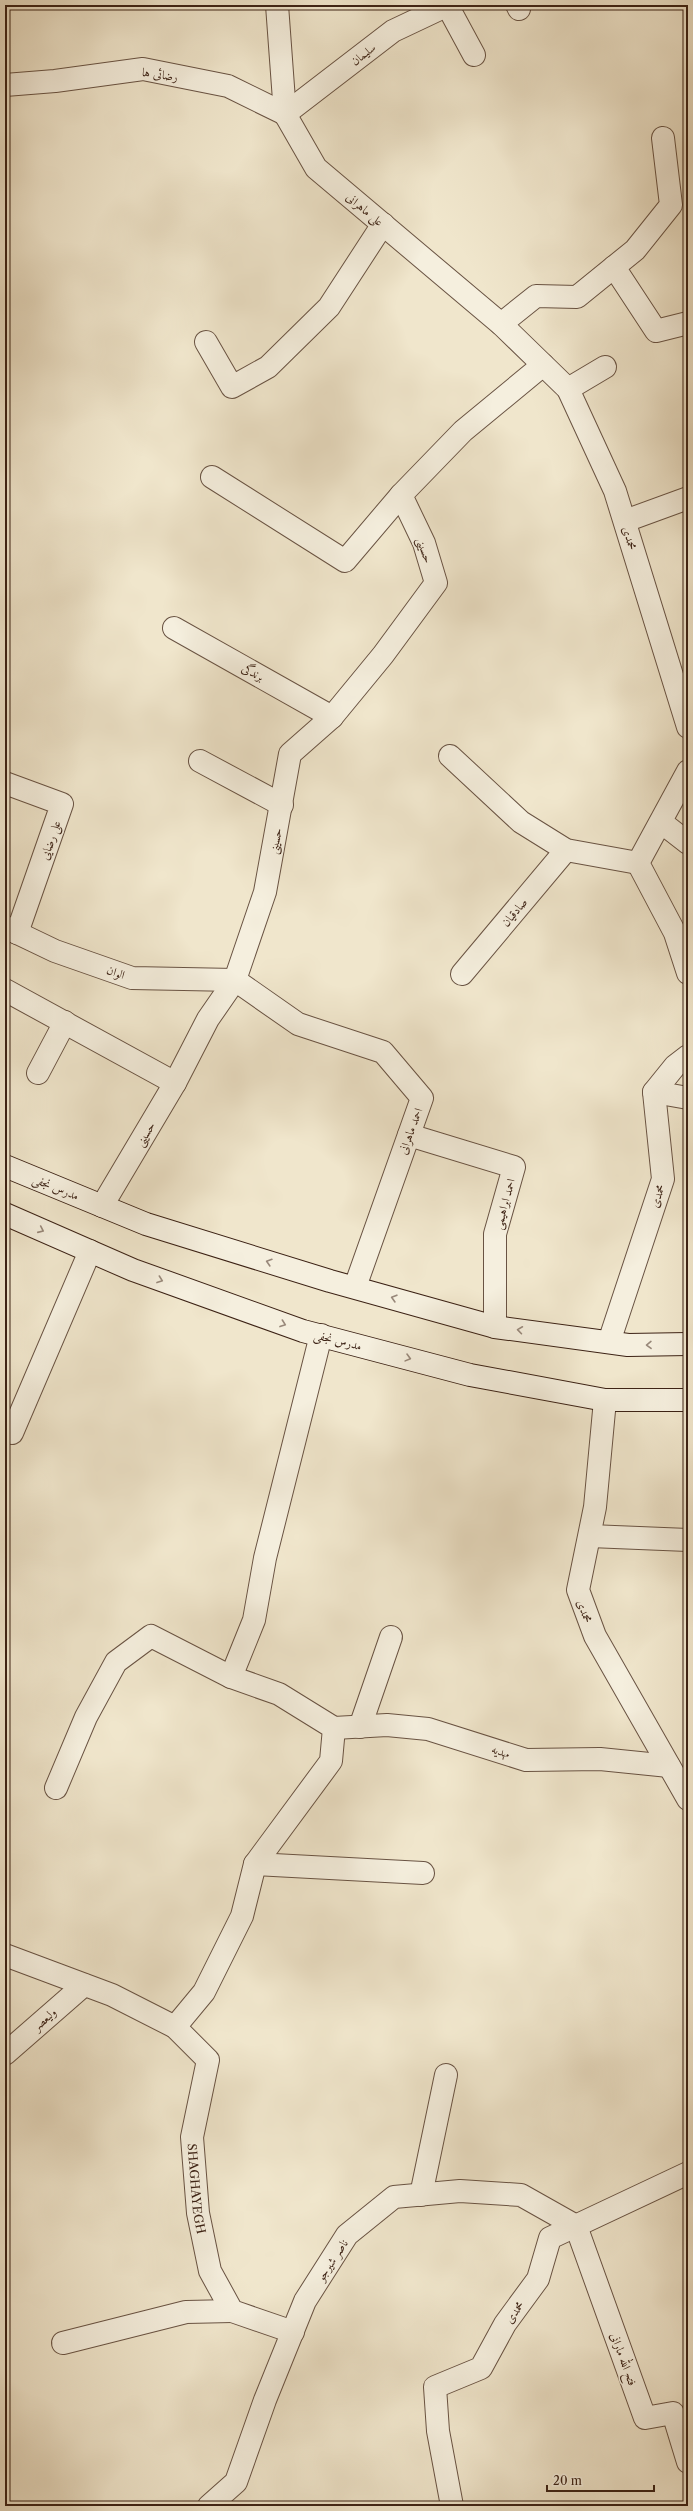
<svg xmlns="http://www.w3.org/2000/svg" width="693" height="2511" viewBox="0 0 693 2511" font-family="'Libre Caslon Text',Amiri,serif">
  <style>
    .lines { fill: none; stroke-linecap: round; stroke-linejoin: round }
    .street-casing { stroke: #695343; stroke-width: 24 }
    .secondary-casing { stroke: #3c2215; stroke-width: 24 }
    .street { stroke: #f5efde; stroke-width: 22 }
    .secondary { stroke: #f5efde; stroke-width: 22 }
    .oneway { stroke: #98887a }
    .labels { text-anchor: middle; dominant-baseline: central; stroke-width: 3; stroke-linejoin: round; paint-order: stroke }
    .street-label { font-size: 12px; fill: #3c2215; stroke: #f5efde }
  </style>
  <rect width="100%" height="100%" fill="#f0e6cc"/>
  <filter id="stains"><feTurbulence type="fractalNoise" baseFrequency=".005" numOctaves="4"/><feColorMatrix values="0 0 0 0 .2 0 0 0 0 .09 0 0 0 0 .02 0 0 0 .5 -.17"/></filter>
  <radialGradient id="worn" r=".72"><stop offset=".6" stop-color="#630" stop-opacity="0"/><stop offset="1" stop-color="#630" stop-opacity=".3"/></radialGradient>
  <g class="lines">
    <g class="street-casing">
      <g id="street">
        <polyline points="277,5 285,114 316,168 501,324 568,389 615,491 688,727"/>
        <polyline points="447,5 474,55"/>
        <polyline points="517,5 519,9"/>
        <polyline points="5,85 55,81 143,69 228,86 285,114 393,31 448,5"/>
        <polyline points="614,267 656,331 688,323"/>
        <polyline points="501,324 536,296 577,297 635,250 671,205 663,138"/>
        <polyline points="206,342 232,387 268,367 329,307 383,224"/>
        <polyline points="568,389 605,367"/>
        <polyline points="212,477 345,561 401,495"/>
        <polyline points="625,521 688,498"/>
        <polyline points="174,628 332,717"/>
        <polyline points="450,756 521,822 566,850 638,863"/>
        <polyline points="200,761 282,805"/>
        <polyline points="688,771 638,863 675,933 688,973"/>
        <polyline points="5,783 62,804 17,933"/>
        <polyline points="661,822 688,843"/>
        <polyline points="5,927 55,951 132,978 235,980 298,1024 383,1052 422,1098 355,1287"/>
        <polyline points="462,974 566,850"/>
        <polyline points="5,990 175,1083"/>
        <polyline points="38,1073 65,1022"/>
        <polyline points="654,1092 688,1098"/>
        <polyline points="409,1135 514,1167 495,1234 495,1327"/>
        <polyline points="102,1206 175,1083 208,1019 235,980 265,892 290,754 332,717 383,655 436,583 424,543 401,495 463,431 543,365"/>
        <polyline points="609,1342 663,1179 654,1092 675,1066 688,1056"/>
        <polyline points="605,1400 595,1507 578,1590 595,1636 688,1799"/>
        <polyline points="5,1430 12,1433 90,1251"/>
        <polyline points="590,1536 688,1540"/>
        <polyline points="231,1677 254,1620 265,1558 321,1335"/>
        <polyline points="360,1727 391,1637"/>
        <polyline points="334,1728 387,1725 428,1729 526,1760 600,1759 669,1766"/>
        <polyline points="56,1788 86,1717 116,1662 151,1636 231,1677 279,1694 334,1728 331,1761 255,1864 242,1916 204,1992 175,2027"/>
        <polyline points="255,1864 423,1873"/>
        <path id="s1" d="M5,1955L112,1995L175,2027L208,2060L192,2137L198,2213L210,2271L232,2311L293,2332"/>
        <polyline points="5,2054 84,1985"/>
        <polyline points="421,2195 446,2075"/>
        <polyline points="63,2343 186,2312 232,2311"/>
        <polyline points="209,2506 236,2482 265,2400 305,2301 347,2235 394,2197 460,2191 521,2195 576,2226 645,2418 673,2413 688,2462"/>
        <polyline points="452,2506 438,2431 435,2387 481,2368 505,2324 538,2279 550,2238 688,2173"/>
      </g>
    </g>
    <g class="secondary-casing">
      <g id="secondary">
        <polyline points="5,1166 146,1224 330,1281 495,1327 628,1345 688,1344"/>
        <polyline points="5,1214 133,1270 303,1331 470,1375 605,1400 688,1400"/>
      </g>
    </g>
    <use href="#street" class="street"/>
    <use href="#secondary" class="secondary"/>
  </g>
  <defs><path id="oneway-chevron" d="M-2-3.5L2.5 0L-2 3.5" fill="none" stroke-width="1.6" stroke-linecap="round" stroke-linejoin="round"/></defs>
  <g class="oneway">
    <use href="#oneway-chevron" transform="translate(41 1230) rotate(24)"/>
    <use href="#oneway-chevron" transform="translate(269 1262) rotate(-163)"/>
    <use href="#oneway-chevron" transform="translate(160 1280) rotate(20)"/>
    <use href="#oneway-chevron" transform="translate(394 1298) rotate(-164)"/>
    <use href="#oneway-chevron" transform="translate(283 1324) rotate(20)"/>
    <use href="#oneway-chevron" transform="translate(520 1330) rotate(-172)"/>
    <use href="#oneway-chevron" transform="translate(649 1345) rotate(179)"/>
    <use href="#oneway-chevron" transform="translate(408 1358) rotate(15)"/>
  </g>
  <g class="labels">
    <g class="street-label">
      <text transform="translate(363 54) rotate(-38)">سلیمان</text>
      <text transform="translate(160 74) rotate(8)">رضائی ها</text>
      <text transform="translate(365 209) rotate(40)">علی ماهرانی</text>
      <text transform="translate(630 538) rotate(73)">محمدی</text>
      <text transform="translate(425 550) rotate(71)">حسینی</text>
      <text transform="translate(253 672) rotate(29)">برندگی</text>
      <text transform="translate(50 840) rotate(-71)">علی رضایی</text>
      <text transform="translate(275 841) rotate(-79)">حسینی</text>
      <text transform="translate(514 912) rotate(-50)">صادقیان</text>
      <text transform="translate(116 972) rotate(20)">الوان</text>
      <text transform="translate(410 1131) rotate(-70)">احمد ماهرانی</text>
      <text transform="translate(145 1134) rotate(-59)">حسینی</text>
      <text transform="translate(56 1187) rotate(22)">مدرس نجفی</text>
      <text transform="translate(657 1196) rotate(-72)">محمدی</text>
      <text transform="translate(504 1204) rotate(-75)">احمد ابراهیمی</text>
      <text transform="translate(338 1340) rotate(14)">مدرس نجفی</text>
      <text transform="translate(585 1611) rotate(70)">محمدی</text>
      <text transform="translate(501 1751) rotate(19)">مهدیه</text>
      <text transform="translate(44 2019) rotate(-42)">ولیعصر</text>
      <text stroke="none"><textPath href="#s1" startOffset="362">SHAGHAYEGH</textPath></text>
      <text transform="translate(332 2260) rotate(-57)">ناصر شیرجو</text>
      <text transform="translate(514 2312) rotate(-55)">محمدی</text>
      <text transform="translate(624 2359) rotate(70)">فتح الله مارانی</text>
    </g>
  </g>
  <rect width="693" height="2511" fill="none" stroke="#f0e6cc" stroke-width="20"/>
  <rect x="6" y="6" width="681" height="2499" fill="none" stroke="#3c2215" stroke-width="2"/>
  <rect x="10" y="10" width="673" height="2491" fill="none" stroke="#3c2215"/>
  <path d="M547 2485v6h107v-6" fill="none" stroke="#3c2215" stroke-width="2"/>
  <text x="553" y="2485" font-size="12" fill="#3c2215" stroke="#f5efde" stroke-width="3" paint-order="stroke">20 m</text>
  <rect width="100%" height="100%" filter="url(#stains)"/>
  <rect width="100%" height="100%" fill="url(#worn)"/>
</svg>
